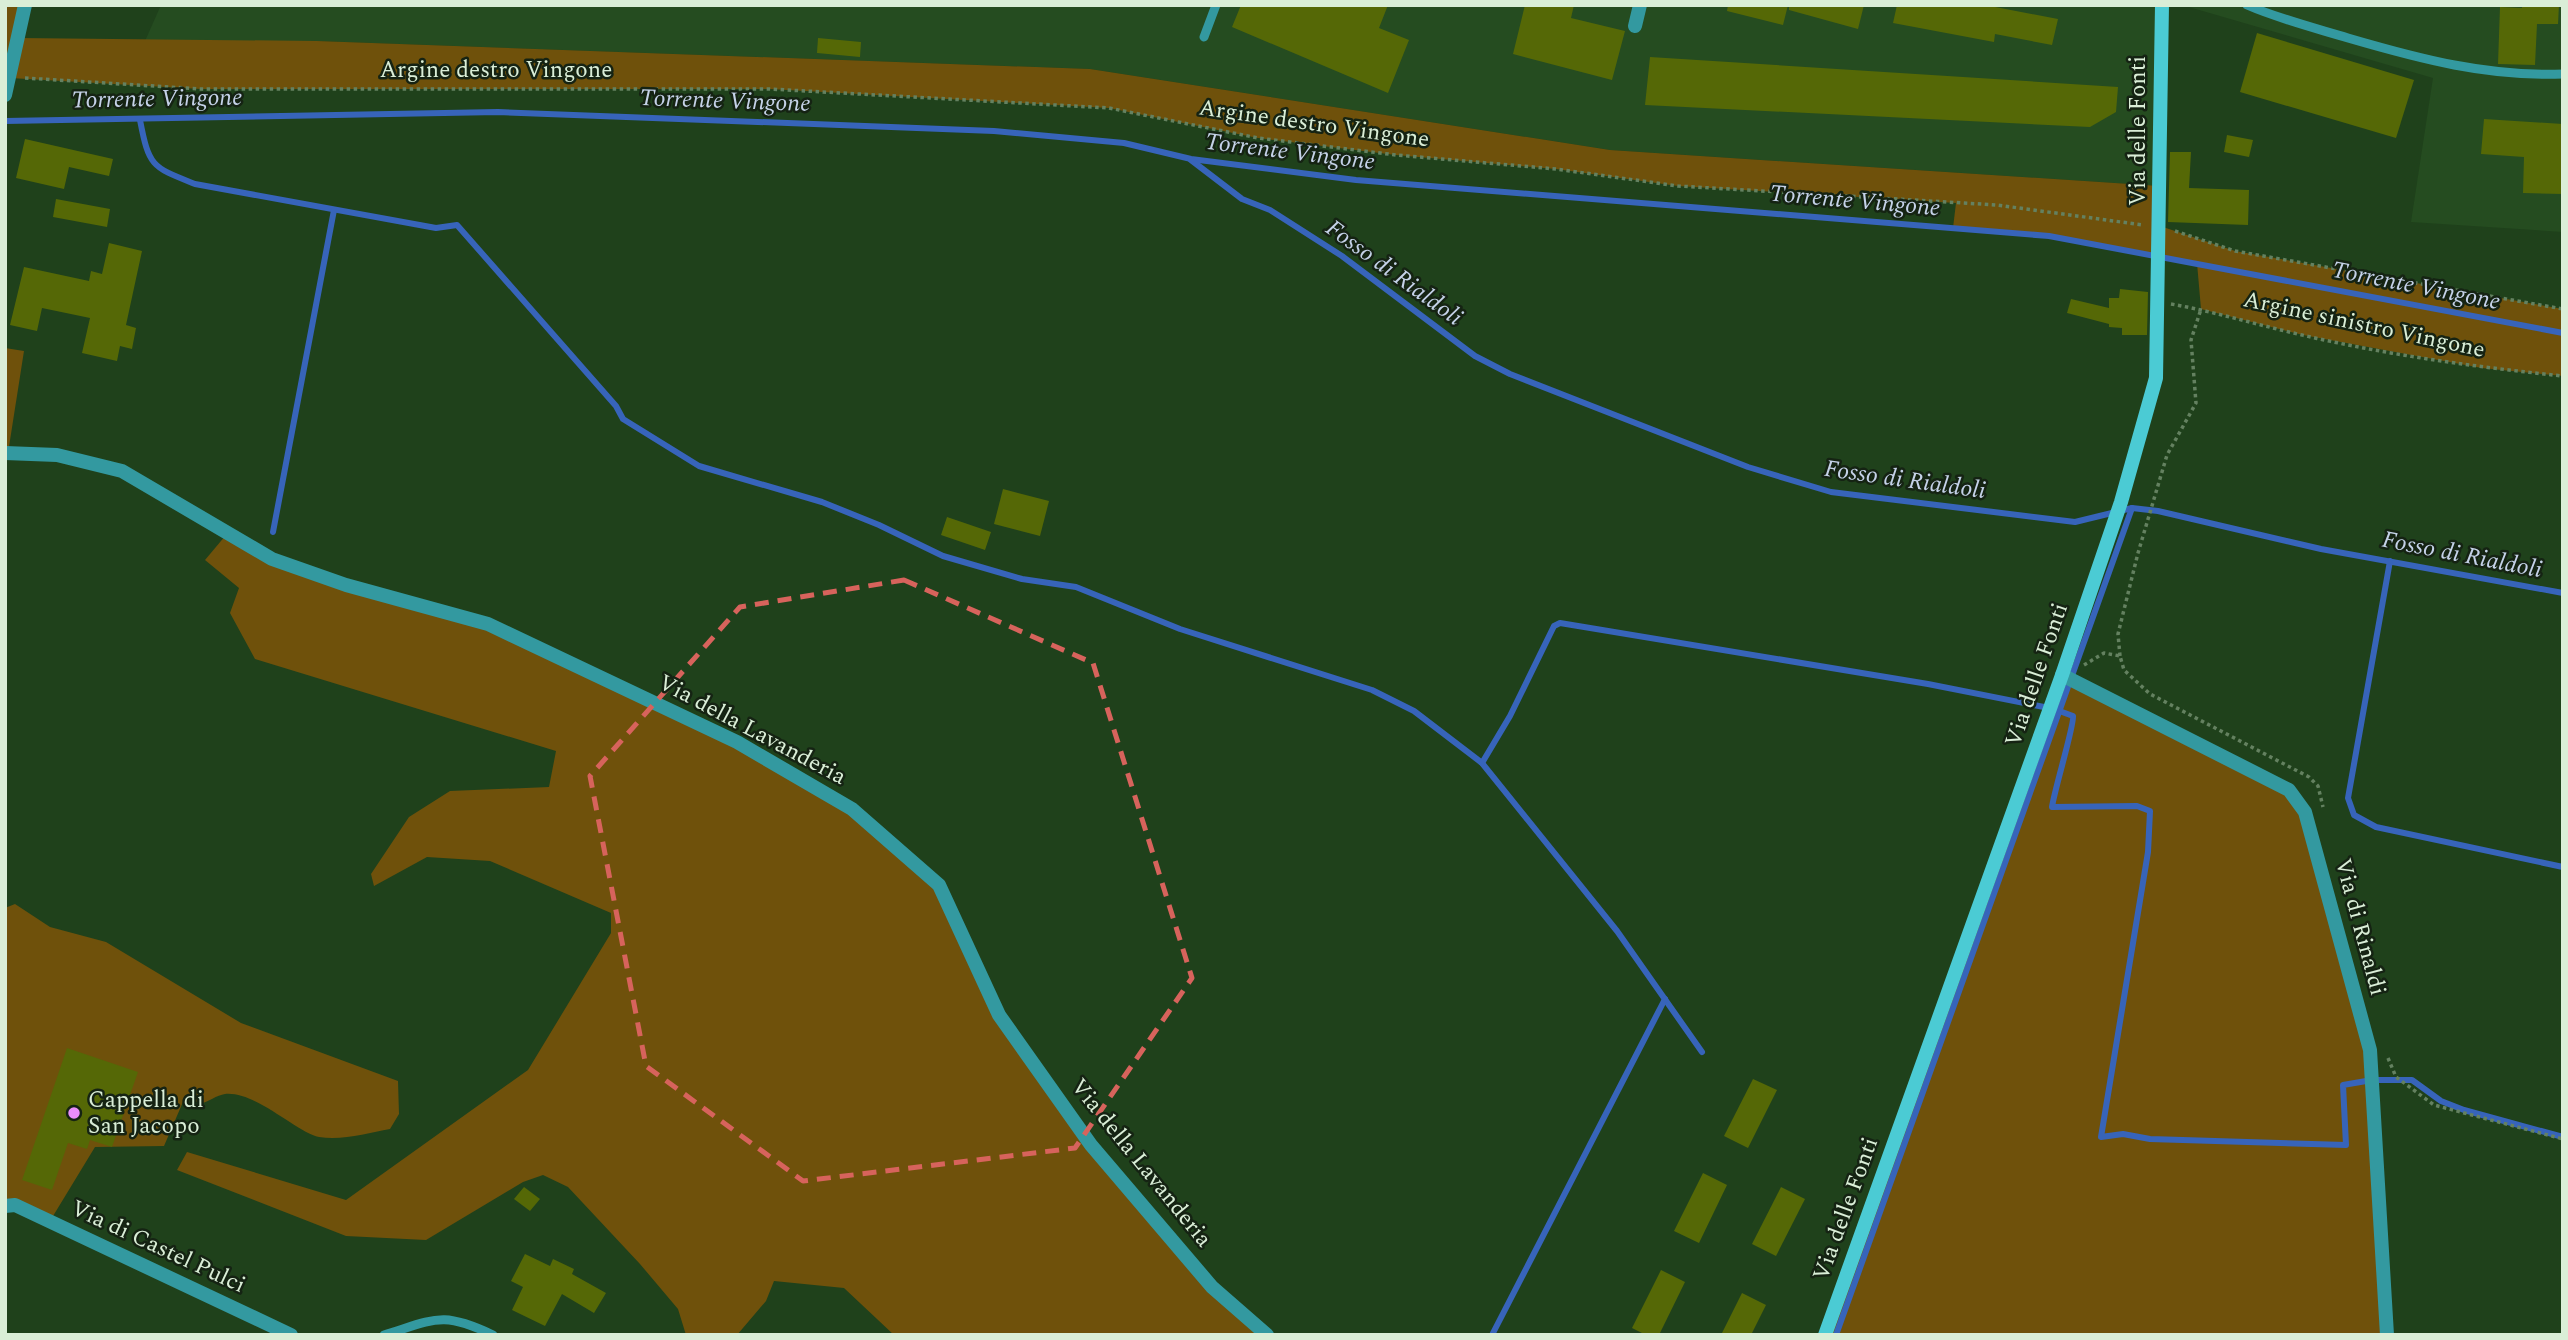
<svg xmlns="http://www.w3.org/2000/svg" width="2568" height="1340" viewBox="0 0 2568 1340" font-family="Spectral,serif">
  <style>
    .built { fill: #254c20 }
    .green { fill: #6f510b }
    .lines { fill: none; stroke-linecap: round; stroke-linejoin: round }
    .stream { stroke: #3764ba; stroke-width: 6 }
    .building { fill: #556806 }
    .path { stroke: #648160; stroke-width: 3.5; stroke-dasharray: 3.5 3.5; stroke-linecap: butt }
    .lane { stroke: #3399a0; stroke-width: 9 }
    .street { stroke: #3399a0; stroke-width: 14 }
    .secondary { stroke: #4bcbd4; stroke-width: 14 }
    .marked { fill: none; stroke: #d7635c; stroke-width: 5; stroke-dasharray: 14 9; stroke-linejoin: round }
    .poi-dot { fill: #eb8dfb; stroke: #152313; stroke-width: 2.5 }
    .labels { text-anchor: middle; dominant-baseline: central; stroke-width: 5; stroke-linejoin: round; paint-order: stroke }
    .street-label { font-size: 23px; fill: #daeed7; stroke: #152313 }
    .poi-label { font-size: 23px; fill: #daeed7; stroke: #152313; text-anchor: start }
    .water-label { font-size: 24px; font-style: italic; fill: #c5d2e8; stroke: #152313 }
  </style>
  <rect width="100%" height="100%" fill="#1f411b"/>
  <g class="built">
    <polygon points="161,5 2162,5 2160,186 1610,150 1090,69 317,41 145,41"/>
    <polygon points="2182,5 2563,5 2563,232 2411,222 2433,78"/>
  </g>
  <g class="green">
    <polygon points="5,5 25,5 18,38 317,41 1090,69 1610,150 2160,186 2160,226 2235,251 2563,309 2563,376 2482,368 2303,335 2201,309 2197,263 2049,236 1953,228 1956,203 1678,186 1556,169 1396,155 1258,138 1109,108 770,89 201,89 10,78 5,95"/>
    <polygon points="5,348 24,351 8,453 5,453"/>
    <polygon points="226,535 272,559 488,624 737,742 852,809 939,885 999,1015 1091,1145 1212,1287 1267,1335 894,1335 844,1288 774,1281 766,1301 737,1335 686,1335 678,1309 640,1264 568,1187 543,1175 523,1182 426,1240 346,1236 177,1170 187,1152 346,1200 528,1070 611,933 611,913 490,861 427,857 374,886 371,874 409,817 450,791 549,787 556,751 255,659 230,613 239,588 205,560"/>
    <polygon points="2062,675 2289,790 2305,812 2370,1050 2387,1335 1825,1335"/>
    <path d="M15,904L50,927L106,942L241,1023L398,1081L399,1114L390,1129C368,1133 342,1141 319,1137C297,1133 256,1091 225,1094C217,1095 208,1102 200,1104L186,1095L164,1146L95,1147L50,1221L5,1206V908Z"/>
  </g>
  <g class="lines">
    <g class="stream">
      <path d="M140,120C149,167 152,167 195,184L436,228L457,225L616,406L623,419L699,466L822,502L879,525L943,556L1022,579L1076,587L1180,629L1372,690L1414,711L1482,763L1617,931L1702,1052"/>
      <polyline points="5,121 498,112 994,131 1124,143 1191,159 1356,180 2049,236 2563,333"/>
      <polyline points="1191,160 1242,199 1270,210 1342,256 1475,356 1510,374 1748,467 1831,492 2075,522 2132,508 2158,511 2321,549 2563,593"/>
      <polyline points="273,532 334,210"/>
      <polyline points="2390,561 2348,798 2354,815 2376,827 2563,867"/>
      <path d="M1482,763L1510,716L1554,626L1560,623L1928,684L2054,709L2073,716C2075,723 2054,791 2052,807L2137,806L2150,811L2148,852L2101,1137L2123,1134L2150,1139L2346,1145L2343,1085L2372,1080H2412L2441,1101L2464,1110L2563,1137"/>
      <polyline points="1492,1335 1665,999"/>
      <polyline points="1836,1335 2132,508"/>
    </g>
  </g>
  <g class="building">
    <polygon points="1241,5 1388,5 1379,28 1409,40 1388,93 1232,27"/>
    <polygon points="1525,5 1574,5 1571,18 1625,31 1612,80 1513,54"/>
    <polygon points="1728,5 1788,5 1783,25 1727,11"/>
    <polygon points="1789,5 1864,5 1858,29 1789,10"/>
    <polygon points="1897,5 1985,5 2058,19 2052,45 1995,34 1994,42 1893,23"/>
    <polygon points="2522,5 2559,5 2558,24 2537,24 2535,65 2498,64 2500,7 2522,8"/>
    <polygon points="2257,33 2414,80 2396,138 2240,92"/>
    <polygon points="818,38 861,42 860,57 817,53"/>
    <polygon points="1650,57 2118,87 2116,112 2090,127 1645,105"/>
    <polygon points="2484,119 2563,124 2563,194 2523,193 2524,157 2481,154"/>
    <polygon points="2227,135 2253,140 2249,157 2224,152"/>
    <polygon points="25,139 113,159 109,176 69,167 64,189 16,178"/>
    <polygon points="2170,152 2191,152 2189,188 2249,190 2248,225 2168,222"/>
    <polygon points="56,199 110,209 107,227 53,217"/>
    <polygon points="109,243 142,251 126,325 136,328 132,349 120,346 117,361 82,353 90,318 42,308 37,331 10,325 24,267 89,281 91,271 102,274"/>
    <polygon points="2120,289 2148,292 2147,335 2122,335 2122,328 2109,327 2109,324 2067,313 2071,299 2109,308 2109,298 2119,298"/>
    <polygon points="1003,489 1049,501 1040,536 994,524"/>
    <polygon points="947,517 991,532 985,550 941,535"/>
    <polygon points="67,1048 138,1072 112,1147 90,1140 87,1149 68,1143 52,1190 22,1180"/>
    <polygon points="1753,1079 1777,1090 1748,1148 1724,1136"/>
    <polygon points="1703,1173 1727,1185 1699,1243 1674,1231"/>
    <polygon points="524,1187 540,1199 530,1211 514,1199"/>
    <polygon points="1781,1187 1805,1199 1776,1256 1752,1244"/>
    <polygon points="525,1254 550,1266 553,1259 574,1269 572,1274 606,1293 594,1313 562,1294 545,1326 512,1310 523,1287 511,1281"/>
    <polygon points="1661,1270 1685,1282 1659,1335 1646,1335 1632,1328"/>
    <polygon points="1742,1293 1766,1305 1751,1335 1721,1335"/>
  </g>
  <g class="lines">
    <g class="path">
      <polyline points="25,78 201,89 770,89 1109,108 1258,138 1396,155 1556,169 1678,186 1997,205 2143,225"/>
      <polyline points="2175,231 2235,251 2563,309"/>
      <path d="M2171,304C2216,312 2258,325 2302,335C2388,355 2476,367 2563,376"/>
      <polyline points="2120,656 2118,634 2138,553 2167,455 2196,403 2191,340 2201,309"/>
      <polyline points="2084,665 2104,653 2120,656 2124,670 2150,694 2309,777 2318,786 2323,807"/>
      <polyline points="2388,1058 2396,1077 2434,1105 2563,1139"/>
    </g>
    <g class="lane">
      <path d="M2247,5C2279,19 2315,28 2348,38C2420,59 2488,77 2563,74"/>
      <polyline points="1204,37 1216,5"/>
      <path d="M384,1335C436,1319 442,1311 493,1335"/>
    </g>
    <g class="street">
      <polyline points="1635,26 1640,5"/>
      <polyline points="5,95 25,5"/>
      <polyline points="5,453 57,455 122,471 272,559 346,585 488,624 737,742 852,809 939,885 999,1015 1091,1145 1212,1287 1267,1335"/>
      <polyline points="2062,675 2289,790 2305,812 2370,1050 2387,1335"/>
      <polyline points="5,1206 15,1205 291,1335"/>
    </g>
    <polyline class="secondary" points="1825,1335 2062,675 2121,502 2156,378 2162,5"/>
  </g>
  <path class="marked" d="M904,580L1093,663L1192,978L1075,1148L803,1181L646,1066L590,776L740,607Z"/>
  <circle class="poi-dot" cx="74" cy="1113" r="7"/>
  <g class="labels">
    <g class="street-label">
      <text x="496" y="70">Argine destro Vingone</text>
      <text transform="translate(1314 124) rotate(8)">Argine destro Vingone</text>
      <text transform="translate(2138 131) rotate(-90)">Via delle Fonti</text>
      <text transform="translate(2364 325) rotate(12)">Argine sinistro Vingone</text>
      <text transform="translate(2037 675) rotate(-71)">Via delle Fonti</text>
      <text transform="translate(752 730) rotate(28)">Via della Lavanderia</text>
      <text transform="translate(2360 927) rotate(75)">Via di Rinaldi</text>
      <text transform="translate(1141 1163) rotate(51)">Via della Lavanderia</text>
      <text transform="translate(1846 1209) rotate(-70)">Via delle Fonti</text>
      <text transform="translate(158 1247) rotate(25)">Via di Castel Pulci</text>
    </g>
    <g class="poi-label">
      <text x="88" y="1100">Cappella di<tspan x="88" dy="26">San Jacopo</tspan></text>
    </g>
    <g class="water-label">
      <text transform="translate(157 99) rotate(-1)">Torrente Vingone</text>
      <text transform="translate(725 101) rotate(2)">Torrente Vingone</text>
      <text transform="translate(1290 152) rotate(7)">Torrente Vingone</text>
      <text transform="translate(1855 201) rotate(5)">Torrente Vingone</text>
      <text transform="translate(1394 273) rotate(36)">Fosso di Rialdoli</text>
      <text transform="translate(2416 286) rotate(11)">Torrente Vingone</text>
      <text transform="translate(1905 480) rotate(8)">Fosso di Rialdoli</text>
      <text transform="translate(2462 555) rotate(11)">Fosso di Rialdoli</text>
    </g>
  </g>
  <rect width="2568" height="1340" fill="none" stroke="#daeed7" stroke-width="14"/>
</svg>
